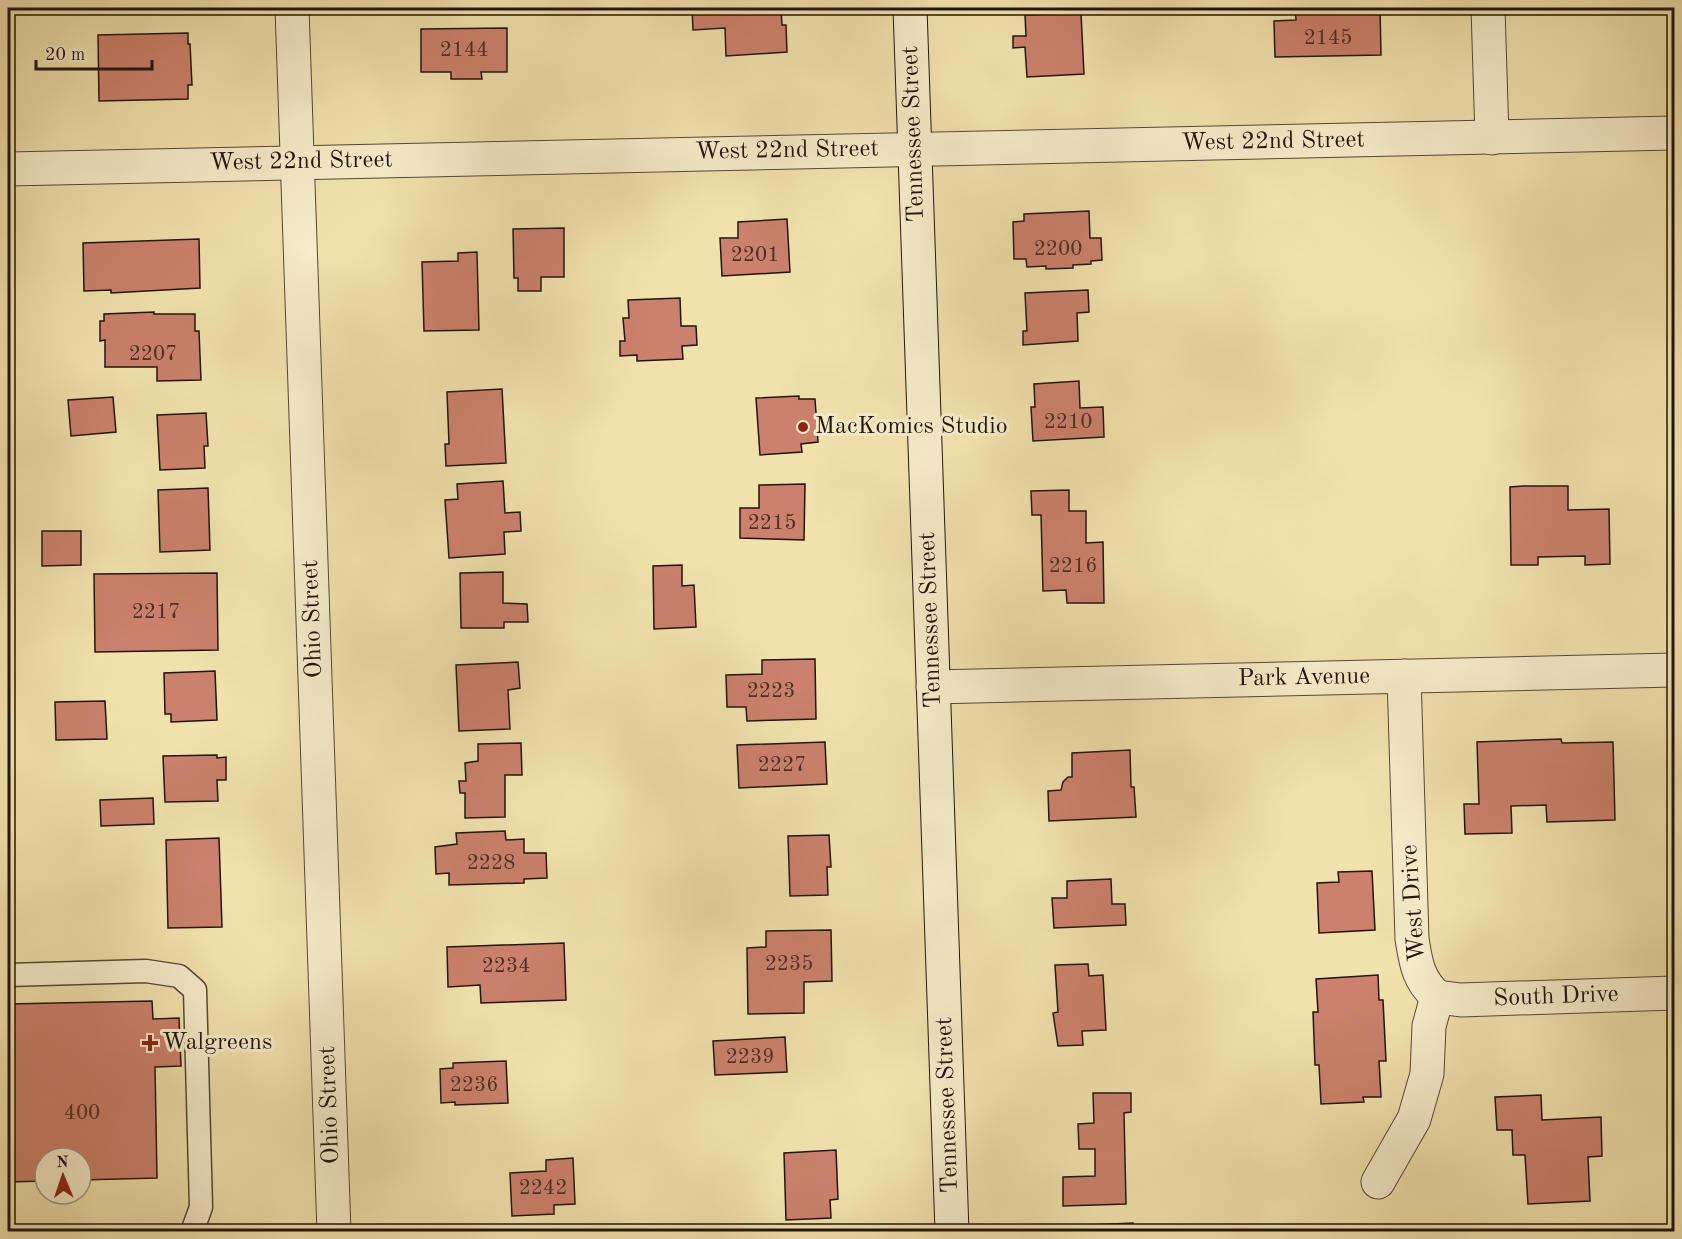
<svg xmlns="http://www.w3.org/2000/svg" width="1682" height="1239" viewBox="0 0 1682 1239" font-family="'Old Standard TT',serif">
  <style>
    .building { fill: #cb816c; stroke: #201510; stroke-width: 1.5 }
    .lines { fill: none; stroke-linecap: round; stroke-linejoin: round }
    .lane-casing { stroke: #544837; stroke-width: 25 }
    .street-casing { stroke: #544837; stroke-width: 35 }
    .secondary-casing { stroke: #201510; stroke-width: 35 }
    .lane { stroke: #f6ecca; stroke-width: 22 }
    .street { stroke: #f6ecca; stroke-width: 33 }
    .secondary { stroke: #f6ecca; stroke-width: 33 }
    .poi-dot { fill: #8f2418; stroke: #f6ecca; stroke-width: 2 }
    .labels { text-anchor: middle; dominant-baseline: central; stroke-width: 6; stroke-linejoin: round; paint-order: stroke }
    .number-label { font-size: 21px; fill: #4b3027 }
    .street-label { font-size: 24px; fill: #201510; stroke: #f6ecca }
    .poi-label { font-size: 24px; fill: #201510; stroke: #f6ecca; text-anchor: start }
  </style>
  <rect width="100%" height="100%" fill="#f1e2ad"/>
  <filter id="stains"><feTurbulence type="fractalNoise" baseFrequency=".00333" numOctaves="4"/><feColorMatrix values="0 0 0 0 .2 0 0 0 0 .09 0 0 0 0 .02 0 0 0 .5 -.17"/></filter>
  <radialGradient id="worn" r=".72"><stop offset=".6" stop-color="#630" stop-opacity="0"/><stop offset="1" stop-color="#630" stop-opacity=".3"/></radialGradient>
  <g class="building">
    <polygon points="692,8 781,8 782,25 786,25 787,52 726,56 725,28 693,30"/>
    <polygon points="1295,8 1380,8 1381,55 1275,57 1274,21 1296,20"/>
    <polygon points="1081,13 1084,74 1027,77 1025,47 1013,48 1013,36 1026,36 1025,15"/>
    <polygon points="507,28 507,72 481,72 482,79 451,79 451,72 421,72 421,29"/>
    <polygon points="188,33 188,44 190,44 192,85 188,85 188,99 99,101 98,35"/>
    <polygon points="1089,211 1090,238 1101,238 1102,260 1091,261 1091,264 1073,265 1073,268 1046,269 1046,266 1027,267 1026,259 1014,259 1013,222 1024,221 1024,214"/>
    <polygon points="787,219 790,272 722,276 720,238 738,238 738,222"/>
    <polygon points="564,228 564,277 541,277 541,291 518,291 518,278 514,278 513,229"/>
    <polygon points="199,239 200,288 111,293 111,290 84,291 83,243"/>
    <polygon points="477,252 479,330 424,331 422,262 458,261 458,253"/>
    <polygon points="1088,290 1089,312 1077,313 1078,341 1023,345 1023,331 1027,331 1025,293"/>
    <polygon points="680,298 681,326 696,326 697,345 682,346 683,359 637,361 637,355 620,356 620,341 625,341 623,318 629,318 628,300"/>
    <polygon points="154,312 154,314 195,314 195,331 199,331 201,380 157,381 157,367 105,367 105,340 100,341 100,321 104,321 104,314"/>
    <polygon points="1079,381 1080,408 1103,407 1104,437 1033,441 1031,407 1035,407 1034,384"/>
    <polygon points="502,389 506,463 446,466 445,444 449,444 447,392"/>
    <polygon points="799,396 799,399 815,399 818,442 801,444 802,452 760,455 756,398"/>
    <polygon points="113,397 116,432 71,436 68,400"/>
    <polygon points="206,413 208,446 204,446 205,468 160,470 157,415"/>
    <polygon points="503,481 505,513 520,512 521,531 504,532 505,554 449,558 445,500 458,499 457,484"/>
    <polygon points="805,484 804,540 740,538 740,508 759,508 759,485"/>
    <polygon points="1523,486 1568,486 1568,510 1609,509 1610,564 1585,565 1585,556 1538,557 1538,565 1511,565 1510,487"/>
    <polygon points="208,488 210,550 160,552 158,490"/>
    <polygon points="1069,490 1069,511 1086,511 1086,543 1103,542 1104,603 1067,603 1066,590 1043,591 1041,515 1032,515 1031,491"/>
    <polygon points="42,531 81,531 81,565 42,566"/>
    <polygon points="682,565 682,586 694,585 696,627 654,629 653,566"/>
    <polygon points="503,572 503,603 527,604 528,622 504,622 504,628 461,628 460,573"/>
    <polygon points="217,573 218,650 95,652 94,574"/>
    <polygon points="815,659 816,719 747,721 746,707 727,707 726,675 762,674 762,660"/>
    <polygon points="518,662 520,688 508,690 510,729 459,731 456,665"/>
    <polygon points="215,671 217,720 171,722 171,714 165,714 164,673"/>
    <polygon points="105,701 107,739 56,740 55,702"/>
    <polygon points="1561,739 1562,743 1613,742 1615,820 1547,822 1546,805 1511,806 1512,833 1465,834 1464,804 1479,804 1477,742"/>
    <polygon points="825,742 827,784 739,788 737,745"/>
    <polygon points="521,743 522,775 505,775 505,817 465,818 465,793 460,793 459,781 466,781 465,763 478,761 478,744"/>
    <polygon points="1130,750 1131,787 1134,787 1136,817 1049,821 1048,791 1061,790 1063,782 1068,777 1072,777 1072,753"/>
    <polygon points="217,755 217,758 226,757 226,780 217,780 218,801 165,802 163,756"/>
    <polygon points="153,798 154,824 101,826 100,800"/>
    <polygon points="505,831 506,840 524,839 524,853 546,853 547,878 524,879 524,883 449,885 449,873 436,874 435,847 457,844 456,833"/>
    <polygon points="829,835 831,867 827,867 828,895 790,896 788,836"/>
    <polygon points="219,838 222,927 168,928 166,840"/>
    <polygon points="1372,871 1375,930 1319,933 1317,883 1339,882 1338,872"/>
    <polygon points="1111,879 1112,904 1125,904 1126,925 1054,928 1052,898 1067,898 1067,881"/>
    <polygon points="831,930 832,981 804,982 804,1013 748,1014 747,948 766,947 766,931"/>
    <polygon points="564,943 566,1000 481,1003 480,985 448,987 447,947"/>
    <polygon points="1088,964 1089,976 1103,975 1106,1030 1082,1031 1083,1045 1058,1046 1053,1013 1058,1012 1055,965"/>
    <polygon points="1378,975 1379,1000 1383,1000 1386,1061 1379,1061 1381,1097 1363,1097 1364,1102 1321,1104 1319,1065 1315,1065 1313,1012 1318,1012 1316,979"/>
    <polygon points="152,1001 153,1019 179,1018 181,1066 155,1067 157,1178 81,1180 81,1158 45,1158 45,1181 8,1182 8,1004"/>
    <polygon points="785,1037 787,1072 715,1075 713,1041"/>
    <polygon points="506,1061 508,1103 455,1105 455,1102 441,1103 440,1069 453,1068 453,1063"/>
    <polygon points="1093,1093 1131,1093 1131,1112 1124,1113 1126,1204 1063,1206 1063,1177 1095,1176 1095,1149 1079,1149 1078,1124 1094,1123"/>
    <polygon points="1541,1095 1542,1120 1601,1117 1602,1156 1588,1157 1590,1201 1528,1204 1525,1155 1513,1155 1512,1130 1497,1130 1495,1097"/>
    <polygon points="836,1150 838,1199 830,1200 831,1218 786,1220 784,1153"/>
    <polygon points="573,1158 575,1204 554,1205 554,1214 512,1216 510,1173 546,1171 546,1160"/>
    <polygon points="1133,1223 1133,1232 1066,1232 1066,1226"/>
  </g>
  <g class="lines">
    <g class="lane-casing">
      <polyline id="lane" points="8,975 146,971 179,976 195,990 201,1207 192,1232"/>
    </g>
    <g class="street-casing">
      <g id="street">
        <polyline points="292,8 334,1232"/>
        <polyline points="1488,8 1492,138"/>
        <polyline points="8,169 1674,133"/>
        <path d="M1404,676L1412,939C1416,964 1418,979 1437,997"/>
        <polyline points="933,687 1674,670"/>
        <polyline points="1437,997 1461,1000 1674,993"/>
        <polyline points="1378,1182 1414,1119 1427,1074 1429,1026 1437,997"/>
      </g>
    </g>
    <g class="secondary-casing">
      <polyline id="secondary" points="910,8 952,1232"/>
    </g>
    <use href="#lane" class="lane"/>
    <use href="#street" class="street"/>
    <use href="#secondary" class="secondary"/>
  </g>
  <g class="poi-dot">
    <circle cx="803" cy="427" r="6"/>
    <path d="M147 1034h6v6h6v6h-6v6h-6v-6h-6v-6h6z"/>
  </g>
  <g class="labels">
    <g class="number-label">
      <text x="1328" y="38">2145</text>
      <text x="464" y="50">2144</text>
      <text x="1058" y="249">2200</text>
      <text x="755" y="255">2201</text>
      <text x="153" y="354">2207</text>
      <text x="1068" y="422">2210</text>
      <text x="772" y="523">2215</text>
      <text x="1073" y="566">2216</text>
      <text x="156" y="612">2217</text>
      <text x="771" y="691">2223</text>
      <text x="782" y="765">2227</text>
      <text x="491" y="863">2228</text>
      <text x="789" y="964">2235</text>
      <text x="506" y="966">2234</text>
      <text x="750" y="1057">2239</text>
      <text x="474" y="1085">2236</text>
      <text x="82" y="1113">400</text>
      <text x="543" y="1188">2242</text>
    </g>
    <g class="street-label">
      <text transform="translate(914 134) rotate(-92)">Tennessee Street</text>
      <text transform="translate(1273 142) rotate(-1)">West 22nd Street</text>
      <text transform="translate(787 151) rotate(-1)">West 22nd Street</text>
      <text transform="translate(301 162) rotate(-1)">West 22nd Street</text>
      <text transform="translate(313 619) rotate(-92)">Ohio Street</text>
      <text transform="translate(931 620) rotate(-92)">Tennessee Street</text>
      <text transform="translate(1304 678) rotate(-1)">Park Avenue</text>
      <text transform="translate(1414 903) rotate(-94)">West Drive</text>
      <text transform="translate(1556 997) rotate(-2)">South Drive</text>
      <text transform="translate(330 1105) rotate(-92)">Ohio Street</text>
      <text transform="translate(948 1105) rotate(-92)">Tennessee Street</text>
    </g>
    <g class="poi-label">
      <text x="815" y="427">MacKomics Studio</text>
      <text x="162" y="1043">Walgreens</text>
    </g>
  </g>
  <rect width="1682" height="1239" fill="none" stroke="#f1e2ad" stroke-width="30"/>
  <rect x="9" y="9" width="1664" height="1221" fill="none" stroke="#201510" stroke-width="3"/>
  <rect x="15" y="15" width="1652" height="1209" fill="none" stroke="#201510" stroke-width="1.5"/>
  <g transform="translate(63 1176) rotate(358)"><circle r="28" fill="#f6ecca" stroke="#a09680" stroke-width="1.5"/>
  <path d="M0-4.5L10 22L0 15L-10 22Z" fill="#8f2418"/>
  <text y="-9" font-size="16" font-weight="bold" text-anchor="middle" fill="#201510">N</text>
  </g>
  <path d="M36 60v9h116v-9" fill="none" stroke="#201510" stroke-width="3"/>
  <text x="45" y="60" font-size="18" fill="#201510" stroke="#f6ecca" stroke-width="4.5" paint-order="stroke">20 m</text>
  <rect width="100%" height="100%" filter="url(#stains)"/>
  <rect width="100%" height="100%" fill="url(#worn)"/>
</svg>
